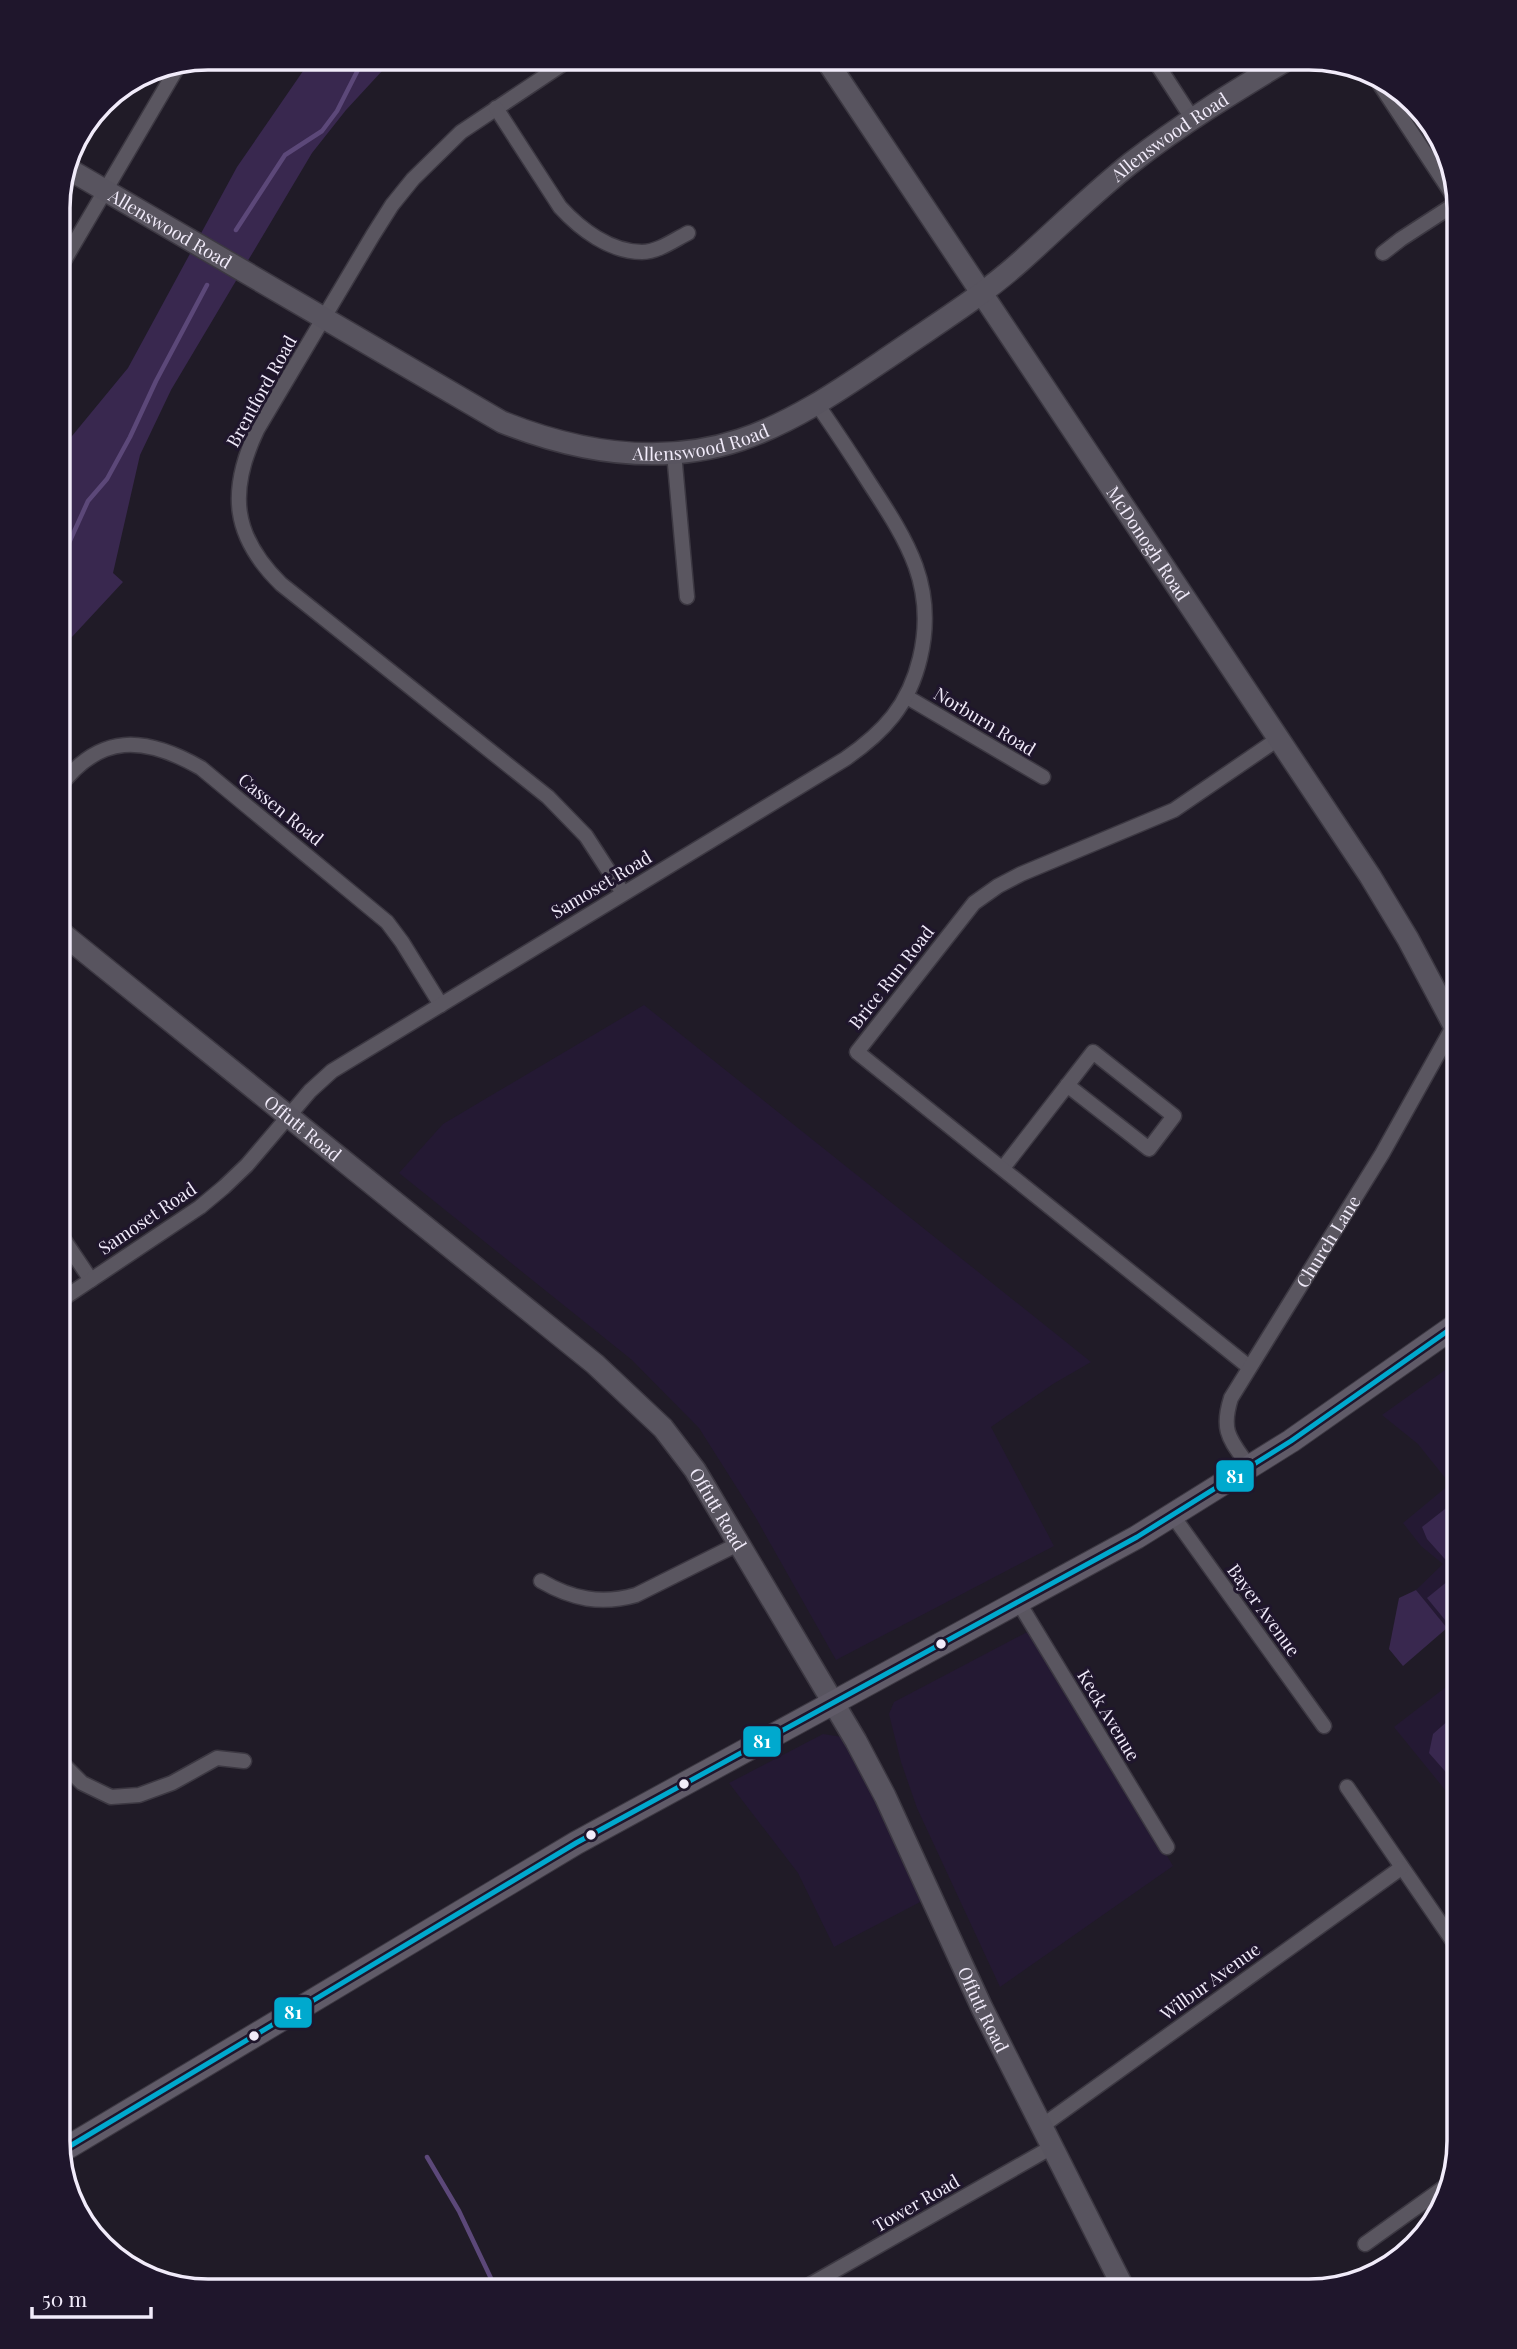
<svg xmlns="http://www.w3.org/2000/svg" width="1517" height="2349" viewBox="0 0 1517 2349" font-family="'Playfair Display',serif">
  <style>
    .built { fill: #241933 }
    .green { fill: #39284f }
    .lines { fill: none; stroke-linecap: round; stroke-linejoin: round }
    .stream { stroke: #5c4879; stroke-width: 4.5 }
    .street-casing { stroke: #3c3842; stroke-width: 17 }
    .secondary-casing { stroke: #3c3842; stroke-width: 24 }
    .primary-casing { stroke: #3c3842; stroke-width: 25 }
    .street { stroke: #5a5660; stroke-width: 14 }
    .secondary { stroke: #58545f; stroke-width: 21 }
    .primary { stroke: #605b68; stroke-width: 23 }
    .bus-1-casing { stroke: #1f162c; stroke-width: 10 }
    .bus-1 { stroke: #00a9ce; stroke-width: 5 }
    .bus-dot { fill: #f1ebfa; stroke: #1f162c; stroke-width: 2.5 }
    .labels { text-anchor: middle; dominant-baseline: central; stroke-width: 6; stroke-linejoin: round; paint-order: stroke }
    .street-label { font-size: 18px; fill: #f1ebfa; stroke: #1f162c }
    .rim { fill: none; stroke: #f1ebfa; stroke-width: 3.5 }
    .line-badge { stroke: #1f162c; stroke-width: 2.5 }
    .badge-label { font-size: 19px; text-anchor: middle; font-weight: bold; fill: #fff }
  </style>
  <rect width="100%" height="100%" fill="#201b27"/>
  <g class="built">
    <polygon points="644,1005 1091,1362 1053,1384 991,1427 1054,1546 836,1660 756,1518 699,1428 632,1360 399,1173 443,1124"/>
    <polygon points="1459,1360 1459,1643 1416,1590 1443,1564 1421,1546 1403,1523 1450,1484 1418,1444 1382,1415"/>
    <polygon points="1031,1630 1173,1866 1000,1987 917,1808 901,1762 889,1714 894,1702"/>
    <polygon points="1459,1677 1459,1807 1394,1727"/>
    <polygon points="823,1734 843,1737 924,1900 834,1947 798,1873 729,1783"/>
  </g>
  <g class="green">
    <polygon points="312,58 394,58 346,110 312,153 171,390 140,455 113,573 123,582 58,652 58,453 128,368 237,167"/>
    <polygon points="1459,1498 1459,1562 1452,1567 1427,1539 1422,1527"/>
    <polygon points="1459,1572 1459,1637 1427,1598"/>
    <polygon points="1416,1590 1447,1628 1403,1666 1389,1649 1399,1598"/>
    <polygon points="1459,1711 1459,1787 1429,1753 1433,1734"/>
  </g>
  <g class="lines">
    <g class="stream">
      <polyline points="236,230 285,155 322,131 337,111 364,58"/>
      <polyline points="58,567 88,501 107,479 130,437 156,381 207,285"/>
      <polyline points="427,2157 459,2211 497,2291"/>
    </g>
    <g class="street-casing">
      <g id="street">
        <path d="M572,58L461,132L413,179L392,205L373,235L257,430C228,491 232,536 281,584L548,797L586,836L623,893"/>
        <polyline points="1153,58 1192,118"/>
        <polyline points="1375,77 1458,203"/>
        <path d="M496,108L560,207C580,229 610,252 642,252C658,252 674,240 688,233"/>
        <polyline points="1383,253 1401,239 1458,202"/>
        <polyline points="58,271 180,63"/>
        <polyline points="674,453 687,597"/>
        <polyline points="907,697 1043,777"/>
        <path d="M58,789C99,732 145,736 201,768L387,922L402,942L441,1005"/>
        <polyline points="1003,1168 1093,1052 1174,1116 1149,1149 1067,1085"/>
        <polyline points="58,1231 91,1280"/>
        <path d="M58,1302L200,1207L224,1187L247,1165L310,1091L332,1071L845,759C884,732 909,705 920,658C937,587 908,542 870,484C853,457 835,430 817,404"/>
        <polyline points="1249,1367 857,1052 974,903 998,886 1021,874 1174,810 1278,739"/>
        <path id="s1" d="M1250,1468C1231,1440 1220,1433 1231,1398L1382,1154L1454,1025"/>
        <polyline points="1173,1516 1324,1726"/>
        <path d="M541,1581C572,1599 601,1605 636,1595L740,1543"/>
        <polyline points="1019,1603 1167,1847"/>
        <polyline points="58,1759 82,1783 111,1797 139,1795 172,1783 217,1758 244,1761"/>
        <polyline points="1347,1787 1459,1950"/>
        <polyline points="1042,2126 1401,1868"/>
        <polyline points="1365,2244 1446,2186"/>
        <polyline points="799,2291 1052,2147"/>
      </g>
    </g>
    <g class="secondary-casing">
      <g id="secondary">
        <path id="s2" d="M825,58L1370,876L1408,939L1459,1035"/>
        <path id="s3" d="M65,167L502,422C577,452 661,466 740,440C797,421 847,385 896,352C938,323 982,296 1020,262C1057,229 1092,194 1131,163C1181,124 1235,91 1290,58"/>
        <path id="s4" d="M58,930L595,1364L663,1428L695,1470L856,1741L885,1796L982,2008L1125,2291"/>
      </g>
    </g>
    <g class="primary-casing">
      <polyline id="primary" points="60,2152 576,1843 1137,1537 1291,1441 1459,1323"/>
    </g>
    <use href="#street" class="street"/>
    <use href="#secondary" class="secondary"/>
    <use href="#primary" class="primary"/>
    <g class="bus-1-casing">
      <polyline id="bus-1" points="60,2152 576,1843 1137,1537 1291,1441 1459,1323"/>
    </g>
    <use href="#bus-1" class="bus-1"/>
  </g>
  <g class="bus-dot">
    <circle cx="941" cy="1644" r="6"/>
    <circle cx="684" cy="1784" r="6"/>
    <circle cx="591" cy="1835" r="6"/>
    <circle cx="254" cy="2036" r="6"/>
  </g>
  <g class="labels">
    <g class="street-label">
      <text stroke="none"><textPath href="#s3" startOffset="1278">Allenswood Road</textPath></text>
      <text stroke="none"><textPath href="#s3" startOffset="122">Allenswood Road</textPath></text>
      <text transform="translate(261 391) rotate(-61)">Brentford Road</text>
      <text stroke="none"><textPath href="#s3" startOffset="710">Allenswood Road</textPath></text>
      <text stroke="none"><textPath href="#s2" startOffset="583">McDonogh Road</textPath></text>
      <text transform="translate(985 721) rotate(31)">Norburn Road</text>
      <text transform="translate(281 809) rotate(39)">Cassen Road</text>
      <text transform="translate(601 884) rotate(-31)">Samoset Road</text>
      <text transform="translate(891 977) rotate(-52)">Brice Run Road</text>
      <text stroke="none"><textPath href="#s4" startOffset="315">Offutt Road</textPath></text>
      <text transform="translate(147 1218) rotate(-34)">Samoset Road</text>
      <text stroke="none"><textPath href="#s1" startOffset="261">Church Lane</textPath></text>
      <text stroke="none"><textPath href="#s4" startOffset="882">Offutt Road</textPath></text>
      <text transform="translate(1264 1610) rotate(54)">Bayer Avenue</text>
      <text transform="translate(1109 1715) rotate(59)">Keck Avenue</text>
      <text transform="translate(1210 1981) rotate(-36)">Wilbur Avenue</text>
      <text stroke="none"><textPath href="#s4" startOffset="1449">Offutt Road</textPath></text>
      <text transform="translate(916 2203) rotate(-30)">Tower Road</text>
    </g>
  </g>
  <path d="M0 0H1517V2349H0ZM208 70H1309A138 138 0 0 1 1447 208V2141A138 138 0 0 1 1309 2279H208A138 138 0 0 1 70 2141V208A138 138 0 0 1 208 70Z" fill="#1f162c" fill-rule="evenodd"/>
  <path class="rim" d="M208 70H1309A138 138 0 0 1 1447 208V2141A138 138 0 0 1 1309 2279H208A138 138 0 0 1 70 2141V208A138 138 0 0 1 208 70Z"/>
  <g class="line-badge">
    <rect x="1215" y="1459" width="40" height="34" rx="7" fill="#00a9ce"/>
    <rect x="742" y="1725" width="40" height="33" rx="7" fill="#00a9ce"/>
    <rect x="273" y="1996" width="40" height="33" rx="7" fill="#00a9ce"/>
  </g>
  <g class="badge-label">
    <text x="1235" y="1483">81</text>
    <text x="762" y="1748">81</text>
    <text x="293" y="2019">81</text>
  </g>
  <path d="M32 2307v10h119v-10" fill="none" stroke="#f1ebfa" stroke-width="3.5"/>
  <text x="42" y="2307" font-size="21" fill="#f1ebfa" stroke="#1f162c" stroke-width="5" paint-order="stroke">50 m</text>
</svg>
